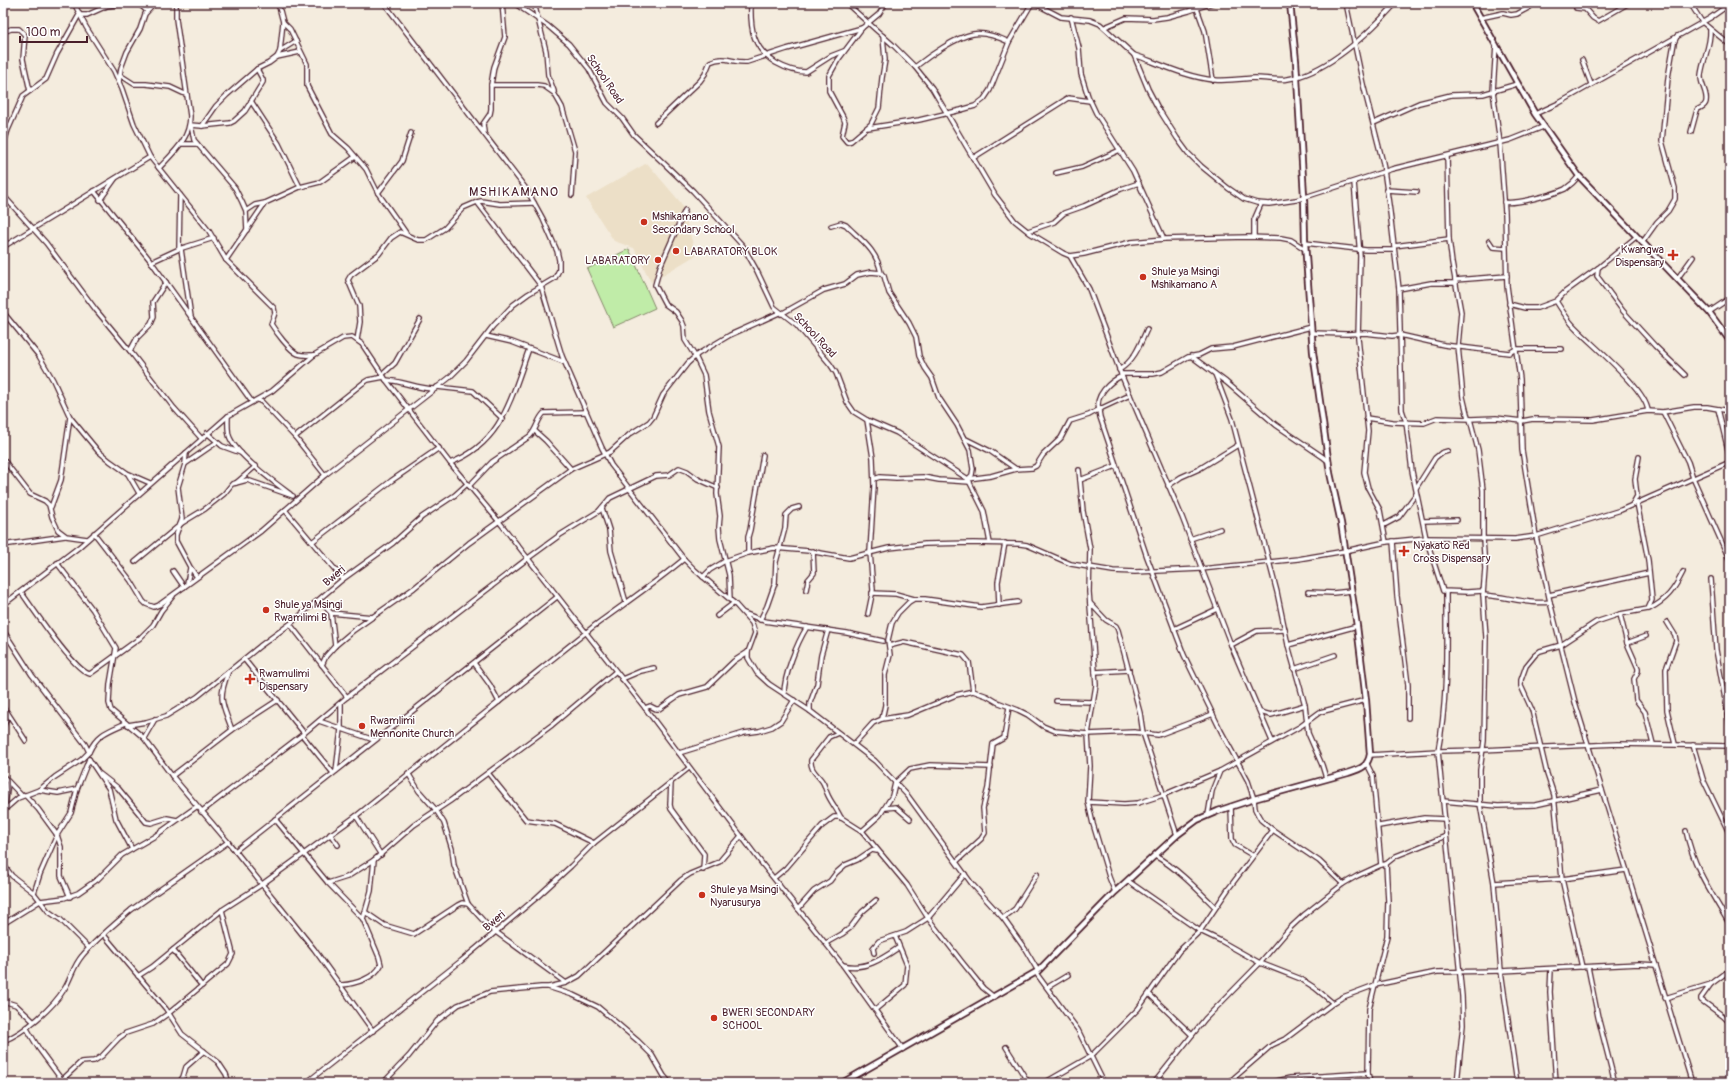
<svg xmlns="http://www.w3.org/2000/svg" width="1733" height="1086" viewBox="0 0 1733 1086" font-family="Pangolin,sans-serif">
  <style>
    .built { fill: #ecdfc7 }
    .green { fill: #c0eca8; stroke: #85866a }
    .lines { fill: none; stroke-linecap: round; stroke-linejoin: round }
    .minor-casing { stroke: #4a1f2b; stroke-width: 6 }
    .tertiary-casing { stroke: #4a1f2b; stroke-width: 8 }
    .minor { stroke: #fff; stroke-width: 3.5 }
    .tertiary { stroke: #fff; stroke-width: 4.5 }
    .poi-dot { fill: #c8321e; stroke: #fff; stroke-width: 1.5 }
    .labels { text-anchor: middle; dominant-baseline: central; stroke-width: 3; stroke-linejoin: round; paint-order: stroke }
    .street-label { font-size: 11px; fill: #4a1f2b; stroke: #fff }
    .poi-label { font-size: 11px; fill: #4a1f2b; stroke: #fff; text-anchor: start }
    .quarter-label { font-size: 13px; letter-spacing: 1px; fill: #4a1f2b; stroke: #fff }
  </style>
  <rect width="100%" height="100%" fill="#f4ecde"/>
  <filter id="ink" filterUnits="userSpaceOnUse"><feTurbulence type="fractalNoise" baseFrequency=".025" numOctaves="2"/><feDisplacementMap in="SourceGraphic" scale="8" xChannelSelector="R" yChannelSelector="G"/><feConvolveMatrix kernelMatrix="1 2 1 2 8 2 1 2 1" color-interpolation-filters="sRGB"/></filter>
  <g filter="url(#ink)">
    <polygon class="built" points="647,163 681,203 696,255 651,282 634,248 614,241 586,198"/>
    <polygon class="green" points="629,249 655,308 613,327 587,269"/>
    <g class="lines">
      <g class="minor-casing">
        <g id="minor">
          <polyline points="3,3 4,3"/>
          <path d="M74,3L86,27L114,71L122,89L134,124L150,157L209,231L226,260L274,308L275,313L271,324C276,332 289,350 298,354C303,356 309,355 314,355"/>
          <polyline points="138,3 147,11"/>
          <polyline points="278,3 283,22 280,51"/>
          <polyline points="514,3 548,26 569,44 589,69 607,103 622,118 634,135 693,191 743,246 757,271 774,307 797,325 830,364 836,373 847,402 854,412 867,420 897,433 968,479 984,511 990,543"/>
          <polyline points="534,3 546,51 548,75 554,91"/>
          <path d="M751,3C750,29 753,49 776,63C785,68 795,72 806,72L831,56L844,51"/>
          <polyline points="846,3 893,45 915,67 932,88 995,195 1015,221 1030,233 1063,253 1070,256 1084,254 1131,242 1164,239 1248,237 1281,238 1291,240 1305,249"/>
          <path d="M1034,3L1061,17L1090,20L1100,24L1134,55L1143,58C1166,67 1191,78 1215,80C1228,81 1242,79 1255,78C1266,78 1277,81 1288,79C1328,72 1370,32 1396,3"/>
          <polyline points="1195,3 1205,31 1213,80"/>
          <polyline points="1346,3 1363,84 1383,163 1390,212 1399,289 1402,410 1406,422 1412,471 1426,538 1443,591 1467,592 1483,591"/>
          <polyline points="1690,3 1702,22 1730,45"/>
          <polyline points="1576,8 1585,9 1593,18 1598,21 1629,3"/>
          <polyline points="1071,17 1079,48 1081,74 1088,96 1096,113 1133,171 1164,239"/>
          <polyline points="1480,18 1503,13 1511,15 1517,14 1530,7"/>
          <polyline points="283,22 290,29 307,64 307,86 332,134 348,148 366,169 378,193 406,233"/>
          <polyline points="1105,27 1126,18 1153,19 1167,17 1189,11 1212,3"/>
          <polyline points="3,32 11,29 19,29 25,35 23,59 30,91"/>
          <polyline points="883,36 885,60 882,78 879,108 871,124 851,141 847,142 842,136 845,122 843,117 829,91 829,76 838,60 862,28 879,14 886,3"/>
          <polyline points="1496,45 1493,91 1500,143 1505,212 1507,286 1520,379 1522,450 1536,536 1550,602 1575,702 1692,1083"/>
          <polyline points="1134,55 1148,89 1158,108 1177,138 1188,153 1201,166 1228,188 1244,199 1257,203 1269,204 1296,200 1392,169 1510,140 1543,127"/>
          <polyline points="277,57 300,52"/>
          <polyline points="1582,60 1591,84"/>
          <path d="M915,67C929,56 956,37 973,34C985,32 998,37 1009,42"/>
          <polyline points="120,75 134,84 146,84 170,87 187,95"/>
          <polyline points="119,82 121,68 127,52 140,29 145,14 155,3"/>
          <polyline points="491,85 537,85 544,86 554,93 562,107 575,151 572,195"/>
          <polyline points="251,101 279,144 300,187"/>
          <polyline points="1535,114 1559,103 1710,18 1730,4"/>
          <path d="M656,123L700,81L705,74L710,62C725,55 732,63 747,62L787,49L862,28"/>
          <polyline points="1374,123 1419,103 1451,95 1483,94 1514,85 1517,83"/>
          <polyline points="190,125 202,126 230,123 234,121 245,111 263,82 263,80 257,69"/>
          <polyline points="191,125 194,140 235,188 242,202 246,211 247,230"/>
          <polyline points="202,126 216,106 227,95 257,69 269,63 277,57 280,51 296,41"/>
          <polyline points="868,128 919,120 961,110 975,106 984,99 990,90 1009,42 1032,3"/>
          <polyline points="484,132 483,124 490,114 491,109 491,85 494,67 505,37 502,3"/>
          <path d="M1691,132L1697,110C1701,107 1705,107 1706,102C1708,92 1700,85 1701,75C1703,59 1711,45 1710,30"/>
          <polyline points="182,144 197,144"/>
          <polyline points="3,146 8,130 23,96 46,79 57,54 79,15 87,15 107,6 125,3"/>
          <polyline points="1447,156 1449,239 1452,263 1461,312 1458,346 1463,397 1468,418"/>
          <polyline points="973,158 1068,98 1090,101"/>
          <path d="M159,168C174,152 190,139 190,116L176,19V3"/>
          <polyline points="1056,173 1082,167 1120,150"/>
          <polyline points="1354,182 1360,256 1358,338 1368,431 1364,472 1368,488 1380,510 1386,542"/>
          <polyline points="1386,190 1417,192"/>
          <polyline points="94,191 150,260 252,402"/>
          <polyline points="378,193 402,161 411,133"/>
          <polyline points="3,195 46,243 96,310 130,351 174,408 201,438"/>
          <polyline points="100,200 115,179"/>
          <polyline points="477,202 541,286 562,356 602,448 611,465 684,559 695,570 734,603 752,623 755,633 748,652 748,658 757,673 769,684 810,711 875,761 908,796 972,884 1003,918 1025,949 1038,971"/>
          <path d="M1504,202C1515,205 1554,194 1565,189C1571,185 1575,181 1579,176"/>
          <polyline points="685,210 660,267 655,285 665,304 676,312 682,321 684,326 685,340 695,356 704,375 709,411 719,447 717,494 720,516 719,527 720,539 729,575 730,600"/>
          <polyline points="246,211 255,205 265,203"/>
          <path d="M831,226L841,223L846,225C861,240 877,250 881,273"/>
          <polyline points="1028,231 1054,222 1064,213 1084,206 1121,189 1139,183"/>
          <polyline points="1254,237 1254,220 1261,204"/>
          <polyline points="1489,241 1493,247 1505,248"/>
          <polyline points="1305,243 1366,250 1394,250"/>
          <polyline points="1642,243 1657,222 1668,211 1675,199 1675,188 1662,141 1668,78 1674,43 1677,36"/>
          <polyline points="1394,246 1449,239"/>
          <polyline points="3,247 150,157"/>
          <polyline points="179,249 180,195"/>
          <polyline points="181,249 191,317"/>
          <polyline points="1070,256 1089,289 1121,374 1182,517 1231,645 1272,741"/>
          <polyline points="226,260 265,203 300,187 320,182 355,157"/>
          <polyline points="151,262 179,249 214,238"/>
          <polyline points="1598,268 1597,276 1623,311 1655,346 1685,375"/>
          <polyline points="1677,279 1693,257"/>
          <polyline points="1455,280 1507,276"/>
          <polyline points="1399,289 1431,283 1456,283"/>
          <path d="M1556,301C1561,309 1566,317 1572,324C1589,343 1646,388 1648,411"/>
          <polyline points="1509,304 1525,308 1537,308 1556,301 1565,292 1598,268 1636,237"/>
          <polyline points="3,312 39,356 53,380 70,417 98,451 110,461 127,473 150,483"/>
          <polyline points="1709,312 1730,298"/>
          <polyline points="781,314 824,290 845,284 857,275 871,272 881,273 884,276 889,293 909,323 916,337 919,356 925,368 932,378 939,398 957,425 970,450 973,469 972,475 968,479"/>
          <polyline points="1312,333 1347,334 1365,333 1392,336 1400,335 1444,345 1509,353 1516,349 1562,349"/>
          <polyline points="486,336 512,342 564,362"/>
          <polyline points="357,340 360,322 359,306 348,280 351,275 379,254 391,238 400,232 418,240 426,240 445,228 463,208 477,202 481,201 500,204 534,203"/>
          <polyline points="130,351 137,338 151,324 154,317 153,302 166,282"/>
          <polyline points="1191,356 1226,382 1276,425 1323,457 1329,462"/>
          <path d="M1119,370C1134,361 1140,345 1147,329"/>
          <polyline points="383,374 395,363 420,319"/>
          <polyline points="1121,374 1153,374 1162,372 1188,357 1199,355 1211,349 1233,347 1311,327"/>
          <polyline points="1215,374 1232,419 1277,592 1288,645 1305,705 1308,733 1322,765 1326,778"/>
          <path d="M386,380C403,381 418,389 435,389"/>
          <polyline points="437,387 473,391 503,419"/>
          <polyline points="1130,395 1102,408 1099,411 1100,417 1147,557 1184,655 1221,731 1248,781 1254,799 1255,809 1258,815 1261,820 1273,830 1319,861 1343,884"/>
          <polyline points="258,400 262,402 295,437 325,475"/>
          <polyline points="1718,409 1730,458"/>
          <path d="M1099,410C1094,396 1110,381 1122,376"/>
          <polyline points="1663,412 1688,462 1693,478 1730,561"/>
          <path d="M228,416C228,423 227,432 230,438C238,456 274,482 290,494"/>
          <polyline points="1366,418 1393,422 1424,423 1437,418 1470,419 1478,450 1483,490 1483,539 1485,569 1483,595 1486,637 1484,741 1480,770 1480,804 1494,883 1501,971 1517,1083"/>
          <polyline points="1470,419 1496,418 1522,421 1533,419 1593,420 1648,411 1663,412 1694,407 1707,407 1730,411"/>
          <polyline points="867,420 873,458 874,486 870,552 873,590 868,614"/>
          <polyline points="535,431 546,441 571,469"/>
          <polyline points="207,433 222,446 241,453"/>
          <polyline points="295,437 363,383 368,380 384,377"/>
          <polyline points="964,438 990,451 1016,469"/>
          <polyline points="186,453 185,464 178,487 182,519 176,535 176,541 190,567 197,577"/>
          <polyline points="3,459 30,494 45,501 49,505 52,517 58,530 66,536 87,539"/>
          <path d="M450,463C503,443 511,397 529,349"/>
          <polyline points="185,464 217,442"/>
          <polyline points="1079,470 1083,511 1090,549 1089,592 1096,685 1088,734 1090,766 1088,802 1093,824 1109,877 1115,892"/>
          <polyline points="128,474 139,493"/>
          <polyline points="874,479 880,477 896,478 923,477 939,480 970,482"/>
          <polyline points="968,479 991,476 1016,469 1032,468 1036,466 1043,455 1061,438 1070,421 1089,415 1098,410"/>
          <polyline points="1080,480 1116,466"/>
          <polyline points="236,483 256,466"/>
          <path d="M469,486L492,462L530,436C537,429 537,420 544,413L586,412"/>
          <polyline points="1168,486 1181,477 1199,469 1238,445"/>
          <polyline points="1416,488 1435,458 1441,453 1448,451"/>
          <polyline points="1632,505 1637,496 1635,479 1639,457"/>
          <polyline points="51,507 61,480 70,417"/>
          <polyline points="602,508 609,530 611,551 626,602"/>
          <polyline points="285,510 343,579"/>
          <polyline points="1423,521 1457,520"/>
          <polyline points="182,523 205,509 224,494 232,484 247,480 293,496"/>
          <polyline points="1384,525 1399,517 1416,494"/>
          <polyline points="94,533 131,581 143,601 146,604 154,607 159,605 261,531 325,475 449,378 466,361 493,326 513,305 528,294 555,278 559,270 559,260 557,251 543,219 527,190 384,3"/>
          <polyline points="1190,539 1220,529"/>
          <polyline points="1393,541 1397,596 1408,685 1408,718"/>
          <polyline points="312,542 391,481 439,448"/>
          <polyline points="3,545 65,536"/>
          <polyline points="748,553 748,537 750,530 763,455"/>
          <polyline points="135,562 181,524"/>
          <polyline points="57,563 93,610 116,648 110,684 109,703 111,710 144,738 172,776 228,842 314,949 373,1031"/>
          <polyline points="173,571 184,587"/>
          <polyline points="703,577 710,570 725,561 748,553 774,548 809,551 849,558 889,548 925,544 973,543 1020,544 1027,545 1071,564 1113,571 1135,572 1201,569 1298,559 1345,551 1386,542 1426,538 1515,539 1536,536 1621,510 1730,462"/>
          <polyline points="1711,579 1716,650 1730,726"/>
          <polyline points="187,583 190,568"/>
          <polyline points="806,590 808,580 814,573 813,551"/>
          <path d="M21,592C32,607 74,671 90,674L140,638L153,625L161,611L173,596"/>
          <polyline points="1308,592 1333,593 1351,591"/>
          <path d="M1446,592C1446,645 1448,699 1438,751L1462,996L1463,1025L1457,1083"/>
          <polyline points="872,593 896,594 914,599"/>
          <path d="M1483,595C1506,596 1528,605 1550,602"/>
          <polyline points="1549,595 1649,573"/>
          <polyline points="319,600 331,613 373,617"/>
          <polyline points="1090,603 1106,620 1116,626 1118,630 1140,713 1143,733 1177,835"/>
          <polyline points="3,605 79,547 228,416 272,391 314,355 343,338 352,337 362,344 386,380 450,463 501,524 645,708 763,865 842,964 903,1049"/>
          <polyline points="999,605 998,582 1005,543"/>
          <path d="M1649,609C1667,600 1674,590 1683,572"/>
          <polyline points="331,613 335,646"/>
          <polyline points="744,613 764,621 847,633 883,641"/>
          <polyline points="1620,614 1627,643 1638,668 1638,671 1634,679 1636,700 1645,712 1653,744"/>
          <polyline points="717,616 734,603"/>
          <polyline points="760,620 767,606 775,583 776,562 785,528 786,515 792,509 799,507"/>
          <polyline points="1667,622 1675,635 1676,641 1666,669 1667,710 1675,744"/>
          <polyline points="290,624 347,697"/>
          <polyline points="1174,629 1217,609"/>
          <polyline points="3,630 32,675 85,744 89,752 81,760 55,777 39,790 18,798 3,811"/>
          <polyline points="1627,643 1646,636"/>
          <polyline points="1231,645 1257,631 1285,630"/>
          <polyline points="1288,645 1357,626"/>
          <polyline points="889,646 904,642 963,655 969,662 973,691"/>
          <polyline points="244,659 304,733"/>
          <polyline points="474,663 490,685 499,702"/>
          <polyline points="322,665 326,656 335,646 354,630 414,588 469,543 571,469 610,452 630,434 649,422 653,417 663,395 688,363 698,354 730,335 779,313"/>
          <polyline points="1294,669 1335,655"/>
          <polyline points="1095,672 1129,670"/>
          <path d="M228,673C217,700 223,704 232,730"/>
          <polyline points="622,679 641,671 654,668"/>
          <path d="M784,694C784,675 797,643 807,627"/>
          <polyline points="1056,701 1094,702"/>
          <path d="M3,707C9,715 7,719 3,727"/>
          <polyline points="645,708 650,706 656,709 659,709 679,695 707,687 734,661 748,652"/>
          <polyline points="810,711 810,703 817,684 821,655 828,630"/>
          <polyline points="7,712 26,741"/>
          <polyline points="1260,712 1271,715 1305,705"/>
          <polyline points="882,719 885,705 885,675 890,655 888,640 892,623 898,613 909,602 914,599 925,599 981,607 1018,602"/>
          <polyline points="319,721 374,740"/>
          <polyline points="128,725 146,722 166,716 197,697 260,646 290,624 343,579 393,543 422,517 455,495 467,484"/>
          <path d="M838,733L829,737L811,760C810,770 817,774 822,781C825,785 825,789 827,793C830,801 837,809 841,818"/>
          <polyline points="302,735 333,773"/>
          <polyline points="144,738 155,719"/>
          <polyline points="854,744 873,723 882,719 908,715 956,695 973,691 987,696 997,702 1018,710 1028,715 1043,726 1055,731 1088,734 1134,732 1158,735 1213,714"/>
          <polyline points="1693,745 1703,779 1730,835"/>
          <path d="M89,752C97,734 108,731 126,723"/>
          <polyline points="679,753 744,733 759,731 772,727 781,721 794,700"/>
          <polyline points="1370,755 1438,751 1482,750 1618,744 1730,746"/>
          <polyline points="89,759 109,789 116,819 132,849"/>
          <polyline points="1367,764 1373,776 1381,865 1386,864 1388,901 1387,936 1369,1009 1368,1073 1370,1083"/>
          <polyline points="336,771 341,729 341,703"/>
          <polyline points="408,773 419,791 436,810 444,823 452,849 454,865 468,904 489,927 566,983"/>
          <polyline points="488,773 526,820 555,824 594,843"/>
          <polyline points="100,774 118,788 146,822 151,823 167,818 177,820"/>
          <polyline points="3,776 22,796"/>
          <polyline points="172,776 232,730 278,700"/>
          <polyline points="671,782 670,805 671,809 704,854 703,870"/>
          <polyline points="39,790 58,793 77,789"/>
          <polyline points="25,795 38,809 57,835 61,847 61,876 70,897"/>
          <polyline points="1443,801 1498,806 1535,805 1602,790"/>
          <polyline points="1088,802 1124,804 1138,803 1163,795 1220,771 1301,726 1320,712 1366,700"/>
          <polyline points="1231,806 1232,839 1235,845 1252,855"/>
          <polyline points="5,807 8,782"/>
          <polyline points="886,808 896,807 910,819"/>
          <polyline points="201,812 302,735 347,697 527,559 560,535 599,511 610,498 656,476 669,475 679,468 687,471 698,479 718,488"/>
          <polyline points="1208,815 1212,791 1220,771"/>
          <polyline points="356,816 381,855"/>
          <path d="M275,819L328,883L363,919L379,957L381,965C375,978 355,984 342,985"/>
          <polyline points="1379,826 1424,818 1445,819"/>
          <polyline points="862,831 880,815 892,796 895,783 910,769 930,765 991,767"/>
          <path d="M1686,831C1694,869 1711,892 1730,925"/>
          <polyline points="330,834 338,845"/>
          <polyline points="235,851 557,597"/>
          <path d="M1155,856C1176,867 1198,890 1215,907"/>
          <polyline points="957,861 981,839 985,833 983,808 988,788 993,744 1004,738 1009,707"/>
          <polyline points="3,864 12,876 34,893 48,911 61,920 89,948"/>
          <polyline points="1386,864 1396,856 1446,836"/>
          <polyline points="774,878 786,868 822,826 834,817 840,817 862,831 907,885 928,918 962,962 983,988 993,996"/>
          <polyline points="1128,881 1200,931 1221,941 1260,963 1301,979 1315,988 1333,1003"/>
          <polyline points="328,883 347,877 374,860 414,825 450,801 552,725 615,672"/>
          <polyline points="1494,883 1562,879 1626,870"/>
          <polyline points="34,893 40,874 57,835 71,813 77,789 89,759"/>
          <polyline points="798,909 814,891 830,881 836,873 845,865 857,860 872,850 877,851"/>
          <polyline points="365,912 384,925 414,934 458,905 462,903 468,904"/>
          <polyline points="1003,918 1015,909 1037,874"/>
          <polyline points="363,919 371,891 374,860"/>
          <polyline points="3,924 40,901 64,898 78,893 98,879 122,855 155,836 196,807"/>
          <polyline points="104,935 166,1009 182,1034 218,1062 226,1074 229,1083"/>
          <polyline points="826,943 842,934 850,928 862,912 876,900"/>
          <polyline points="173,950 202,986"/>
          <polyline points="874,953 873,948 879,941 906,932 928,918 965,874"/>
          <path d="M843,965C864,971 882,959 898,948"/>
          <polyline points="1582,967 1562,879 1554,795 1547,774 1532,710 1521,686 1521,680 1526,666 1535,655 1540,651 1561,645 1596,622 1620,614 1648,609 1652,600 1648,560 1637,503"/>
          <polyline points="1588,967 1598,1017 1615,1083"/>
          <polyline points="1551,969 1550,992 1556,1083"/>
          <polyline points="1036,973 1078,1030 1104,1083"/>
          <path d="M138,976L152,967L222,910L261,885L356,816L594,626C624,604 655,583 684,559"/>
          <polyline points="1711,984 1701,998 1701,1000 1723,1016 1730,1023"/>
          <polyline points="549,987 566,983 579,976 681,880 690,874 719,862 741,836"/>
          <polyline points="1048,987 1068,975"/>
          <polyline points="1149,994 1192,1035"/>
          <polyline points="1665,998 1711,984 1730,970"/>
          <polyline points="3,1001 16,1005 33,1021"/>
          <polyline points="875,1010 905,985 907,965 895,936"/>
          <polyline points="26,1027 39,1049 64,1083"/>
          <path d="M3,1041C24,1033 53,1008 65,988C71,978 74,965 82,956C94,941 116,923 131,910L228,842"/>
          <polyline points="1006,1047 1028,1082 1040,1083"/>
          <polyline points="62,1080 81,1062 94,1061 102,1056 119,1038 126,1033 153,1024 169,1013 228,964 233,954 222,910"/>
          <polyline points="179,1083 183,1077 186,1067 204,1051"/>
          <polyline points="306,1083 461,961 535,899 571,866 594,843 689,768"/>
          <polyline points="383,1083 409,1056 437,1021 458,1005 490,992 541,987 548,987 573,995 598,1007 638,1041 652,1055 664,1076 670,1083"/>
          <polyline points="1044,1083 1091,1056 1138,1009 1179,951 1200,931 1229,888 1273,830"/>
          <polyline points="1154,1083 1205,1019 1260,963 1290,928 1305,914 1343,884 1357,876 1381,865"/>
          <polyline points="1228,1083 1272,1045 1285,1039 1333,1003 1343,997 1375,985 1437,972 1501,971 1639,964 1656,965"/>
          <polyline points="1269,1083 1290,1078 1368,1073"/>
          <polyline points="1316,1083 1317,1076"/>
        </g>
      </g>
      <g class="tertiary-casing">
        <g id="tertiary">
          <polyline points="1472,3 1535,114 1579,176 1709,312 1730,341"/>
          <path d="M842,1083L1038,971L1115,892L1177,835L1197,820L1218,811L1254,799L1348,773C1360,769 1368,767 1370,754L1366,700L1357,626L1341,523L1330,473L1313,352L1305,243L1304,196L1296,61L1290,3"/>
        </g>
      </g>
      <use href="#minor" class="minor"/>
      <use href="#tertiary" class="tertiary"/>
    </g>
  </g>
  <g class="poi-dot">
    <circle cx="644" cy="222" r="4"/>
    <circle cx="676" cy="251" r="4"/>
    <path d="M1671 249h4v4h4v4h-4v4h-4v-4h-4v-4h4z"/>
    <circle cx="658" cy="260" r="4"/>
    <circle cx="1143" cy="277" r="4"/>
    <path d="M1402 545h4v4h4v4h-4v4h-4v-4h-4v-4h4z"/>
    <circle cx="266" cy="610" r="4"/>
    <path d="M248 673h4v4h4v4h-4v4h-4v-4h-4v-4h4z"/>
    <circle cx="362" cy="726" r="4"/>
    <circle cx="702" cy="895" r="4"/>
    <circle cx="714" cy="1018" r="4"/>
  </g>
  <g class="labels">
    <g class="street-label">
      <text transform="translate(605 79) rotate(56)">School Road</text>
      <text transform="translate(815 335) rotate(47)">School Road</text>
      <text transform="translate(334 576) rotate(-40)">Bweri</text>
      <text transform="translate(494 921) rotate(-40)">Bweri</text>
    </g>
    <g class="poi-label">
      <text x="652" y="216">Mshikamano<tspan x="652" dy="13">Secondary School</tspan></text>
      <text x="1664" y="249" text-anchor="end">Kwangwa<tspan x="1664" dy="13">Dispensary</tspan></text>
      <text x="684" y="251">LABARATORY BLOK</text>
      <text x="650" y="260" text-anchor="end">LABARATORY</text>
      <text x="1151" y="271">Shule ya Msingi<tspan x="1151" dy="13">Mshikamano A</tspan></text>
      <text x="1413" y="545">Nyakato Red<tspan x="1413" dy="13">Cross Dispensary</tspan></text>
      <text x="274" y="604">Shule ya Msingi<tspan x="274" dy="13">Rwamlimi B</tspan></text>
      <text x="259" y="673">Rwamulimi<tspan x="259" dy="13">Dispensary</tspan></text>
      <text x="370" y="720">Rwamlimi<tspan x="370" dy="13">Mennonite Church</tspan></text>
      <text x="710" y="889">Shule ya Msingi<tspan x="710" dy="13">Nyarusurya</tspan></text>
      <text x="722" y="1012">BWERI SECONDARY<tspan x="722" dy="13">SCHOOL</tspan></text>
    </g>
    <g class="quarter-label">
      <text x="514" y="192">MSHIKAMANO</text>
    </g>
  </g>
  <rect width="1733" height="1086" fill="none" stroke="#fff" stroke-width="16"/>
  <rect x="8" y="8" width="1717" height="1070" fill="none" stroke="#4a1f2b" stroke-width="1.5" filter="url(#ink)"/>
  <path d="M20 36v6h67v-6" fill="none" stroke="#4a1f2b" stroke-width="2"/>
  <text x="26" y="36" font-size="12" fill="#4a1f2b" stroke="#ffffff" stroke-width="3" paint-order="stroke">100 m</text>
</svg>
